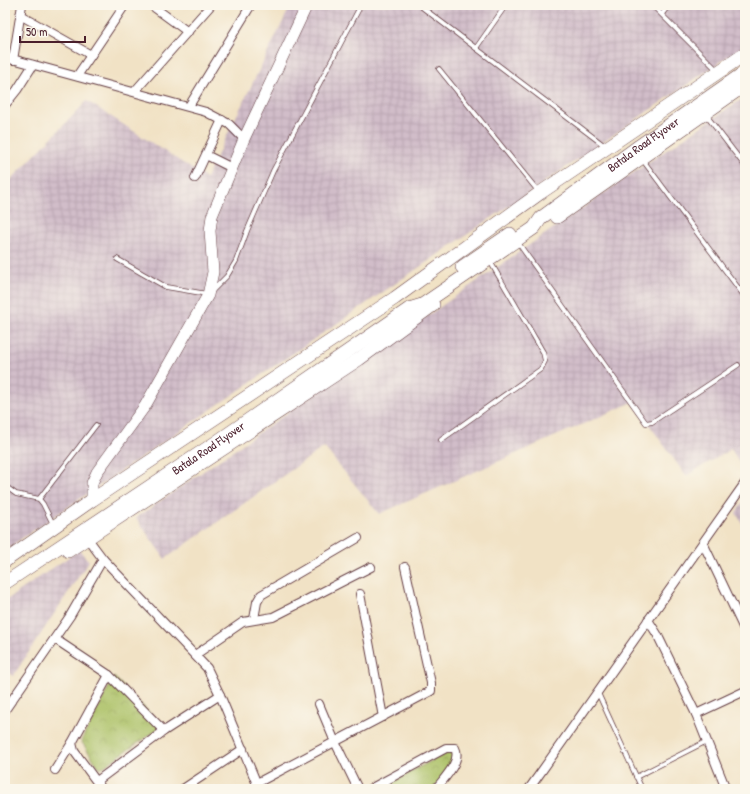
<svg xmlns="http://www.w3.org/2000/svg" width="750" height="794" viewBox="0 0 750 794" font-family="'Patrick Hand',sans-serif">
  <style>
    .industrial { fill: url(#industrial-grid) }
    .park { fill: url(#park-crowns); stroke: #7b7048 }
    .lines { fill: none; stroke-linecap: round; stroke-linejoin: round }
    .lane-casing { stroke: #633c42; stroke-width: 5.5 }
    .street-casing { stroke: #633c42; stroke-width: 10 }
    .secondary-casing { stroke: #633c42; stroke-width: 12 }
    .primary-casing { stroke: #633c42; stroke-width: 14 }
    .lane { stroke: #fff; stroke-width: 4 }
    .street { stroke: #fff; stroke-width: 8 }
    .secondary { stroke: #fff; stroke-width: 11 }
    .primary { stroke: #fff; stroke-width: 13 }
    .labels { text-anchor: middle; dominant-baseline: central; stroke-width: 3; stroke-linejoin: round; paint-order: stroke }
    .street-label { font-size: 12px; fill: #4a1f2b; stroke: #fbf7ec }
  </style>
  <defs>
    <pattern id="industrial-grid" width="8" height="8" patternUnits="userSpaceOnUse"><rect width="8" height="8" fill="#d1bdc9"/><path d="M0 4h8M4 0v8" fill="none" stroke="#b5a2ad"/></pattern>
    <pattern id="park-crowns" width="20" height="18" patternUnits="userSpaceOnUse"><rect width="20" height="18" fill="#acc166"/><path d="M2 6a3 3 0 1 1 6 0M12 15a3 3 0 1 1 6 0" fill="none" stroke="#96a559"/></pattern>
  </defs>
  <rect width="100%" height="100%" fill="#fbf7ec"/>
  <filter id="ink" filterUnits="userSpaceOnUse"><feTurbulence type="fractalNoise" baseFrequency=".025" numOctaves="2"/><feDisplacementMap in="SourceGraphic" scale="8" xChannelSelector="R" yChannelSelector="G"/><feConvolveMatrix kernelMatrix="1 2 1 2 8 2 1 2 1" color-interpolation-filters="sRGB"/></filter>
  <filter id="wash" filterUnits="userSpaceOnUse"><feTurbulence type="fractalNoise" baseFrequency=".012" numOctaves="4" result="noise"/><feDisplacementMap in="SourceGraphic" scale="16" xChannelSelector="R" yChannelSelector="G"/><feGaussianBlur stdDeviation="0.9" result="paint"/><feColorMatrix in="noise" values="0 0 0 0 0 0 0 0 0 0 0 0 0 0 0 0 0 1.4 0 .05"/><feComposite in="paint" operator="in"/></filter>
  <g filter="url(#wash)">
    <rect width="100%" height="100%" fill="#f1e2c5"/>
    <g class="industrial">
      <polygon points="291,5 745,5 745,45 5,550 5,186 87,101 206,178"/>
      <polygon points="745,97 745,471 731,449 686,476 633,402 379,514 324,447 165,559 136,518 659,155"/>
      <polygon points="745,499 745,528 736,513"/>
      <polygon points="79,550 89,561 13,676 5,668 5,601"/>
    </g>
    <g class="park">
      <polygon points="114,677 163,726 100,769 81,741"/>
      <polygon points="451,751 455,760 434,789 376,789"/>
    </g>
  </g>
  <g filter="url(#ink)">
    <g class="lines">
      <g class="lane-casing">
        <g id="lane">
          <polyline points="419,5 605,146"/>
          <polyline points="652,5 717,70"/>
          <polyline points="662,14 669,5"/>
          <polyline points="476,48 506,5"/>
          <polyline points="439,69 538,191"/>
          <polyline points="706,115 745,166"/>
          <polyline points="642,159 745,297"/>
          <polyline points="519,244 646,423 652,422 738,365"/>
          <polyline points="117,259 166,287 207,294"/>
          <polyline points="212,291 227,276 236,261 247,231 273,171 361,5"/>
          <polyline points="441,440 541,369 545,361 543,352 491,263"/>
          <polyline points="5,486 16,494 39,499 43,504 53,524"/>
          <polyline points="39,499 96,425"/>
          <polyline points="598,693 642,789"/>
          <polyline points="636,777 707,741"/>
        </g>
      </g>
      <g class="street-casing">
        <g id="street">
          <polyline points="151,5 188,32"/>
          <polyline points="20,15 91,55"/>
          <polyline points="5,57 206,112 229,124 244,139"/>
          <polyline points="13,60 22,5"/>
          <polyline points="77,76 125,5"/>
          <polyline points="135,91 211,5"/>
          <polyline points="5,105 17,90 33,65"/>
          <polyline points="189,106 251,5"/>
          <polyline points="206,155 232,168"/>
          <polyline points="195,178 222,120"/>
          <polyline points="703,543 745,631"/>
          <polyline points="103,559 207,668 220,695 259,789"/>
          <polyline points="360,594 383,717"/>
          <polyline points="254,619 257,602 261,595 358,538"/>
          <polyline points="648,620 657,634 696,714 726,789"/>
          <polyline points="55,639 109,675 164,731"/>
          <polyline points="195,655 243,622 273,617 371,567"/>
          <polyline points="319,704 335,742 358,789"/>
          <polyline points="5,710 70,616 103,559 88,539"/>
          <polyline points="696,714 745,691"/>
          <polyline points="55,770 72,743"/>
          <polyline points="97,781 164,731 220,695"/>
          <polyline points="257,783 431,691 431,683 405,567"/>
          <polyline points="102,789 74,751 72,743 109,675"/>
          <polyline points="183,789 243,749"/>
          <path d="M370,789L446,748H455C462,761 444,778 436,789"/>
          <polyline points="529,789 745,483"/>
        </g>
      </g>
      <g class="secondary-casing">
        <polyline id="secondary" points="92,500 92,483 97,472 145,406 208,295 213,272 210,231 212,216 244,139 307,5"/>
      </g>
      <g class="primary-casing">
        <g id="primary">
          <polyline points="557,217 745,85"/>
          <polyline points="462,267 510,234"/>
          <polyline points="68,551 359,359 433,305"/>
          <polyline points="5,561 92,500 395,298 540,193 745,54"/>
          <path id="s1" d="M5,583L215,443L409,309L422,305L485,262L534,228L541,218L639,146L745,72"/>
        </g>
      </g>
      <use href="#lane" class="lane"/>
      <use href="#street" class="street"/>
      <use href="#secondary" class="secondary"/>
      <use href="#primary" class="primary"/>
    </g>
  </g>
  <g class="labels">
    <g class="street-label">
      <text stroke="none"><textPath href="#s1" startOffset="776">Batala Road Flyover</textPath></text>
      <text stroke="none"><textPath href="#s1" startOffset="244">Batala Road Flyover</textPath></text>
    </g>
  </g>
  <rect width="750" height="794" fill="none" stroke="#fbf7ec" stroke-width="20"/>
  <path d="M20 36v6h65v-6" fill="none" stroke="#4a1f2b" stroke-width="2"/>
  <text x="26" y="36" font-size="12" fill="#4a1f2b" stroke="#fbf7ec" stroke-width="3" paint-order="stroke">50 m</text>
</svg>
